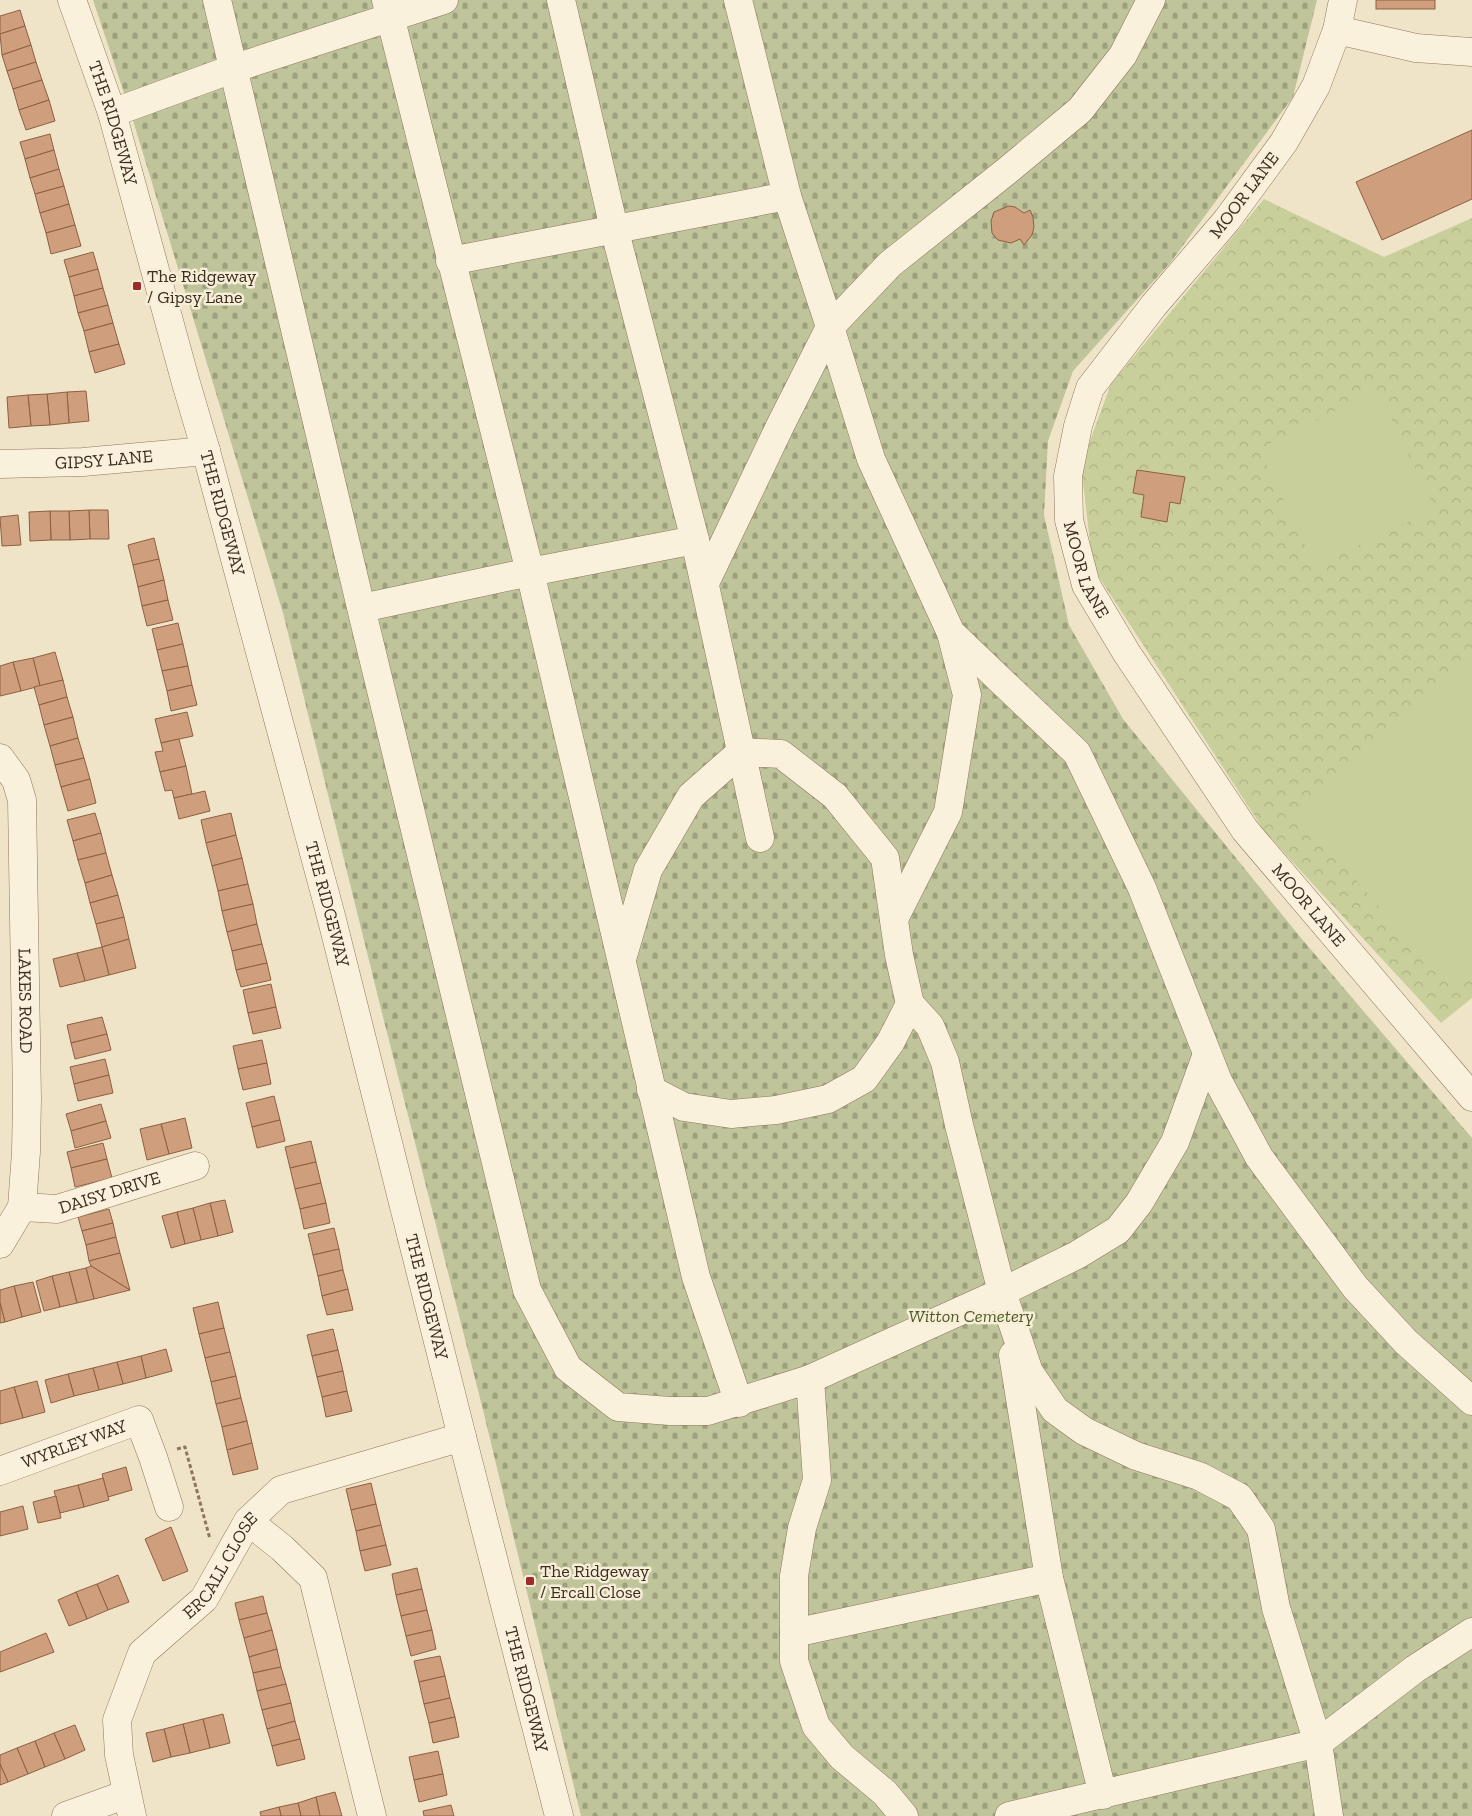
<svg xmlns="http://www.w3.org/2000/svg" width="1472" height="1816" viewBox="0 0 1472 1816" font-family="'Zilla Slab',serif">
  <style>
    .cemetery { fill: url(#cemetery-stones) }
    .park { fill: url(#park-crowns) }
    .pitch { fill: #c9cf9b }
    .building { fill: #cf9f7d; stroke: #8d5f41 }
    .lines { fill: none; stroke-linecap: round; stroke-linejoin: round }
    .minor-casing { stroke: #8d765c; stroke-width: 29 }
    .path { stroke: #8d765c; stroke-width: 3; stroke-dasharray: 4 2.5; stroke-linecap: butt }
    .minor { stroke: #faf1dc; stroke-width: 28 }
    .poi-dot { fill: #9e2a2b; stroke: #f7eed8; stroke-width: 2 }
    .labels { text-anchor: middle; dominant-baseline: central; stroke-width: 5; stroke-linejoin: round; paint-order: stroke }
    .street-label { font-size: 18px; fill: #3d2e20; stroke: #f7eed8 }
    .poi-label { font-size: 18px; fill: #3d2e20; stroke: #f7eed8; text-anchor: start }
    .park-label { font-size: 18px; font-style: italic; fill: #4d5a26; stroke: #f7eed8 }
  </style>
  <defs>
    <pattern id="cemetery-stones" width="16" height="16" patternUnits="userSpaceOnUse" patternTransform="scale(1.25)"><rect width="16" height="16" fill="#bfc49a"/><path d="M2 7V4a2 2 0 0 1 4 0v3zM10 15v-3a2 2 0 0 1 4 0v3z" fill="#9ca07d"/></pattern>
    <pattern id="park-crowns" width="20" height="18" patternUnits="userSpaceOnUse" patternTransform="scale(1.25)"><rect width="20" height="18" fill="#c9cf9b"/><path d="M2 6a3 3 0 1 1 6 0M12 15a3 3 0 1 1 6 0" fill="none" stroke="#aeb285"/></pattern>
  </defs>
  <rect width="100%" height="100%" fill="#f0e4c8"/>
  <polygon class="cemetery" points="93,0 1317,0 1293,97 1170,263 1073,371 1048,441 1044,515 1069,625 1123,719 1301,938 1472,1138 1472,1816 581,1816 483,1410 382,1013 283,613 131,114"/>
  <polygon class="park" points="1264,199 1384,257 1472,218 1472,998 1441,1023 1265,832 1093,568 1081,465 1111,384"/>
  <g class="pitch">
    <polygon points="1377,391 1435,509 1315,566 1259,449"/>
    <polygon points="1472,652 1472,975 1455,991 1294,811"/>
  </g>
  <g class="building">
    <rect x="1376" y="0" width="59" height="9"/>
    <polygon points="20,10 25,26 0,34 0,16"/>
    <polygon points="25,26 31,45 2,55 0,34"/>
    <polygon points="31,45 36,62 7,71 2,55"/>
    <polygon points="36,62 42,80 13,89 7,71"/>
    <polygon points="42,80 49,100 19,110 13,89"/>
    <polygon points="49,100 55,121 26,130 19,110"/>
    <polygon points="1472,130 1472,199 1382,240 1356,182"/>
    <polygon points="50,134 54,150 25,159 20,142"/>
    <polygon points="54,150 59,169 30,178 25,159"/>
    <polygon points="59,169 64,186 35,194 30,178"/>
    <polygon points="64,186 69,204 40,213 35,194"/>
    <polygon points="69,204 75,225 46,233 40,213"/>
    <polygon points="1009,206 1015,207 1024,213 1030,210 1033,217 1034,227 1032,235 1024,245 1020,239 1011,243 998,240 992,233 991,221 994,212"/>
    <polygon points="75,225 81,246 51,254 46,233"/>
    <polygon points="93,252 98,269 69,277 64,260"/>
    <polygon points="98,269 103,288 74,296 69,277"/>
    <polygon points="103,288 108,305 78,313 74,296"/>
    <polygon points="108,305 113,323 84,331 78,313"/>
    <polygon points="113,323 119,344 89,352 84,331"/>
    <polygon points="119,344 125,364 95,373 89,352"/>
    <polygon points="86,391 89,421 69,423 67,392"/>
    <polygon points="67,392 69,423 50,425 47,394"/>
    <polygon points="47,394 50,425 31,426 28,395"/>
    <polygon points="28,395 31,426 9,428 7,397"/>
    <polygon points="1137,470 1185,477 1180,504 1170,502 1167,522 1141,517 1144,495 1133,493"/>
    <polygon points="89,510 108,510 109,539 90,539"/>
    <polygon points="89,510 90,539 70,540 69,511"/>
    <polygon points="50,511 69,511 70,540 51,540"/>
    <polygon points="50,511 51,540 30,541 29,512"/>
    <polygon points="18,515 21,545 2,546 0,517"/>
    <polygon points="154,538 159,559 133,565 128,545"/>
    <polygon points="159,559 164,580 138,587 133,565"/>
    <polygon points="164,580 168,600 142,606 138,587"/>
    <polygon points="168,600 173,620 147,626 142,606"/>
    <polygon points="178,623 183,644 157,650 152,629"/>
    <polygon points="183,644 188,666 162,671 157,650"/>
    <polygon points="55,652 63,680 40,686 33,658"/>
    <polygon points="33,658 40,686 21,691 13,662"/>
    <polygon points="13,662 21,691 0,696 0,666"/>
    <polygon points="188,666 192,685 167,691 162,671"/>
    <polygon points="63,680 67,697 39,705 34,687"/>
    <polygon points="192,685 197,705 171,711 167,691"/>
    <polygon points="67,697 73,717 44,725 39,705"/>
    <polygon points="187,712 193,736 161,743 155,719"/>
    <polygon points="73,717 78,738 50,746 44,725"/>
    <polygon points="78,738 84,758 55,765 50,746"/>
    <polygon points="179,739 186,766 160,772 155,752 163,751 161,743"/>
    <polygon points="84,758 90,779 61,787 55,765"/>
    <polygon points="186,766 192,794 174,798 172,790 165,791 160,772"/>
    <polygon points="90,779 96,803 68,811 61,787"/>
    <polygon points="205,791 210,811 179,819 174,798"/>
    <polygon points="95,813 101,833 73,841 67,820"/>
    <polygon points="231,813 236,835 206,843 201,820"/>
    <polygon points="101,833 106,853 78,860 73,841"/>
    <polygon points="236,835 242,858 212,866 206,843"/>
    <polygon points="106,853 112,875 85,883 78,860"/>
    <polygon points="242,858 248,884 218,891 212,866"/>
    <polygon points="112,875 118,895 90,903 85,883"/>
    <polygon points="248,884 253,904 222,911 218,891"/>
    <polygon points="118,895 124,917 96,924 90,903"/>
    <polygon points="253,904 257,924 227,932 222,911"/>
    <polygon points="124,917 129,939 102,947 96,924"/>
    <polygon points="257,924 262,944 232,951 227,932"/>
    <polygon points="129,939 136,968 109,975 102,947"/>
    <polygon points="262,944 267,963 236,970 232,951"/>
    <polygon points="102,947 109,975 85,981 77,953"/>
    <polygon points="77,953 85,981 60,987 53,959"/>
    <polygon points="267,963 271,980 241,987 236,970"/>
    <polygon points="271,984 276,1007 248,1013 243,990"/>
    <polygon points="276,1007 281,1028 253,1034 248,1013"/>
    <polygon points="102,1017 107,1034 71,1043 67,1025"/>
    <polygon points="107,1034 111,1050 75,1059 71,1043"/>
    <polygon points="262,1040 267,1063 238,1069 233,1046"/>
    <polygon points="105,1059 109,1075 74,1084 70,1067"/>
    <polygon points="267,1063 271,1084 243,1090 238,1069"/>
    <polygon points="109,1075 113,1093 78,1101 74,1084"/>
    <polygon points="274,1096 280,1120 252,1127 246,1103"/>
    <polygon points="101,1104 106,1121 71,1131 66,1114"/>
    <polygon points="185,1118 192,1148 169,1154 161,1124"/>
    <polygon points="280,1120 285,1141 257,1148 252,1127"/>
    <polygon points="106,1121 111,1138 75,1148 71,1131"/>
    <polygon points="161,1124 169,1154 147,1160 140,1129"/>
    <polygon points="311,1141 316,1162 290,1168 285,1147"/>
    <polygon points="103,1143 107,1159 71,1168 67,1152"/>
    <polygon points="107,1159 112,1178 75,1187 71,1168"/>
    <polygon points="316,1162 321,1183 295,1189 290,1168"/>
    <polygon points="321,1183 326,1203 300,1209 295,1189"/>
    <polygon points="225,1200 233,1232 218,1236 210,1203"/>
    <polygon points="210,1203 218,1236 201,1240 193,1208"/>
    <polygon points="326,1203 330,1223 304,1229 300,1209"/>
    <polygon points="193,1208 201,1240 185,1244 177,1212"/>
    <polygon points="109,1209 113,1223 82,1231 78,1217"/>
    <polygon points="177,1212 185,1244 171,1248 162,1216"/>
    <polygon points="113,1223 116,1237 86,1245 82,1231"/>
    <polygon points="334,1228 339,1249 313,1255 308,1234"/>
    <polygon points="116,1237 120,1253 89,1261 86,1245"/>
    <polygon points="339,1249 343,1270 318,1276 313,1255"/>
    <polygon points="120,1253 130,1290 91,1266 89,1261"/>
    <polygon points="91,1266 130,1290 94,1299 86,1268"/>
    <polygon points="86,1268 94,1299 77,1303 69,1272"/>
    <polygon points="343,1270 348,1289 322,1296 318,1276"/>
    <polygon points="69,1272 77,1303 60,1307 52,1276"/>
    <polygon points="52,1276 60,1307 44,1311 36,1281"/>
    <polygon points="33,1282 41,1312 22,1317 14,1286"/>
    <polygon points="14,1286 22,1317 5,1322 0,1303 0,1290"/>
    <polygon points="348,1289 353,1310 327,1315 322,1296"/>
    <polygon points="218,1302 224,1328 199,1334 193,1308"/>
    <polygon points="0,1303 5,1322 0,1323"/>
    <polygon points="224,1328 230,1352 205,1358 199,1334"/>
    <polygon points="333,1329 338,1350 312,1356 307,1335"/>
    <polygon points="166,1349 172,1371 146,1378 141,1356"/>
    <polygon points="338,1350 343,1371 317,1377 312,1356"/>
    <polygon points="230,1352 236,1376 211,1382 205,1358"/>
    <polygon points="141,1356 146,1378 123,1384 117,1362"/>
    <polygon points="117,1362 123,1384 99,1390 93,1368"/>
    <polygon points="93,1368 99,1390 74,1396 68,1374"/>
    <polygon points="343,1371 347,1391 322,1397 317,1377"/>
    <polygon points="68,1374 74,1396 51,1403 45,1380"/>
    <polygon points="236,1376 241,1398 216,1404 211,1382"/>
    <polygon points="37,1381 45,1412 23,1418 14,1387"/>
    <polygon points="14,1387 23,1418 0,1424 0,1391"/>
    <polygon points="347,1391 352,1411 326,1417 322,1397"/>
    <polygon points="241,1398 247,1421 222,1427 216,1404"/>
    <polygon points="247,1421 252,1443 227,1450 222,1427"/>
    <polygon points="252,1443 258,1469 233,1475 227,1450"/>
    <polygon points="126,1467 132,1490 108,1497 102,1474"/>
    <polygon points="103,1478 109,1500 84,1507 78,1485"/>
    <polygon points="371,1483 376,1504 351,1510 346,1489"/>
    <polygon points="78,1485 84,1507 60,1513 54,1491"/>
    <polygon points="56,1496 61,1518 38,1523 33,1502"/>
    <polygon points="376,1504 381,1525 356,1531 351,1510"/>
    <polygon points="23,1506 28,1529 0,1536 0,1512"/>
    <polygon points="381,1525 386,1545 360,1551 356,1531"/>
    <polygon points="171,1527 188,1571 163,1581 145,1539"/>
    <polygon points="386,1545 391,1565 365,1571 360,1551"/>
    <polygon points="417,1568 422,1589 396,1595 392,1574"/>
    <polygon points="118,1575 129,1602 108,1610 97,1584"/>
    <polygon points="97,1584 108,1610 87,1619 76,1592"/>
    <polygon points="422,1589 427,1610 401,1616 396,1595"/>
    <polygon points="76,1592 87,1619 69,1626 58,1600"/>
    <polygon points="263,1596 267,1613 239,1620 235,1603"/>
    <polygon points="427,1610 432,1630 406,1636 401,1616"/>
    <polygon points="267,1613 272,1630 244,1638 239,1620"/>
    <polygon points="272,1630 277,1649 249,1657 244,1638"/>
    <polygon points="432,1630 436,1649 411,1656 406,1636"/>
    <polygon points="46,1633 54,1652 0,1672 0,1652"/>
    <polygon points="277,1649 281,1667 253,1673 249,1657"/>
    <polygon points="440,1656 445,1676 419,1682 414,1661"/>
    <polygon points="281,1667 286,1684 257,1691 253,1673"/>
    <polygon points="445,1676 450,1698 424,1704 419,1682"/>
    <polygon points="286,1684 291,1703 262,1710 257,1691"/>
    <polygon points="450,1698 455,1717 429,1723 424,1704"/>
    <polygon points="291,1703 295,1721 267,1729 262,1710"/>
    <polygon points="223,1714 230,1743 210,1748 203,1719"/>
    <polygon points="455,1717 459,1737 433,1743 429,1723"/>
    <polygon points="203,1719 210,1748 190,1753 183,1724"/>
    <polygon points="295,1721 300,1739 272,1746 267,1729"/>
    <polygon points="183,1724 190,1753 171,1757 164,1729"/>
    <polygon points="75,1725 85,1750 65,1759 54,1733"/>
    <polygon points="164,1729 171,1757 153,1762 146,1733"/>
    <polygon points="54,1733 65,1759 45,1767 35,1741"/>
    <polygon points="300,1739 305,1759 277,1766 272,1746"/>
    <polygon points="35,1741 45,1767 28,1774 17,1748"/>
    <polygon points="17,1748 28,1774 8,1782 0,1764 0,1755"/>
    <polygon points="438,1751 443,1774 414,1780 409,1757"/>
    <polygon points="0,1764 8,1782 0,1785"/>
    <polygon points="443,1774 447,1795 419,1802 414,1780"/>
    <polygon points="335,1792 342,1816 320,1816 316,1797"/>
    <polygon points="316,1797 320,1816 301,1816 298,1803"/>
    <polygon points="298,1803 301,1816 281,1816 279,1807"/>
    <polygon points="451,1805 454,1816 424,1816 423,1811"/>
    <polygon points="279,1807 281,1816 261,1816 260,1812"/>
  </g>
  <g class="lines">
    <g class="minor-casing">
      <g id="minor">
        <path id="s1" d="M72,0L112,113L186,383L206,451L331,916L462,1437L559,1816"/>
        <polyline points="217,0 363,616 527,1290 568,1368 618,1407 670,1411 708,1411 810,1379 817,1480 802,1528 794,1576 794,1661 816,1726 842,1757 885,1793 904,1816"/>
        <polyline points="386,0 530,572 696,1277 739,1403"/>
        <polyline points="561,0 614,228 695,540 760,838"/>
        <polyline points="1151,0 1123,55 1080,110 1008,170 890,264 830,327 871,459 951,633 1077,753 1142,888 1218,1081 1259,1157 1355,1287 1406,1342 1472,1401"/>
        <path id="s2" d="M1343,0L1337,30L1316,86L1284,142L1227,220L1154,305L1090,388L1078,426L1068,476L1069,520L1086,585L1126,652L1245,830L1472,1097"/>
        <polyline points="1337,30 1416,48 1472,52"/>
        <polyline points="112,113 235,68 444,0"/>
        <polyline points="450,261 787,196"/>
        <path id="s3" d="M0,464L83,462L206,451"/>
        <polyline points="705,583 781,424 830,327 787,196 738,0"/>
        <polyline points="362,608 530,572 695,540"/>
        <path id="s4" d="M0,758L16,780L22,800L27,1098L26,1152L22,1207L0,1244"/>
        <polyline points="894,919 948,812 967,695 951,633"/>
        <polyline points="622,959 648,870 691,796 741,752 781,754 835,796 885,858 899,955 910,1004 890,1043 864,1079 828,1099 776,1110 731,1114 684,1107 651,1090"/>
        <polyline points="910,1004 930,1026 945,1062 959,1125 1002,1292 1029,1372 1055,1410 1084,1431 1136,1456 1199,1476 1239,1497 1261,1529 1276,1608 1318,1743 1329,1816"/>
        <path id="s5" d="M22,1207L57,1209L195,1166"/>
        <polyline points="1013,1355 1049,1578 1103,1795"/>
        <polyline points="810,1379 1002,1292 1077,1255 1118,1230 1139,1203 1175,1142 1207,1054"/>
        <path id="s6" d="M0,1471L139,1420L153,1457L169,1507"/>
        <polyline points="248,1521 282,1548 313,1578 372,1816"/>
        <polyline points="794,1633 1049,1578"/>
        <polyline points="66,1816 127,1794"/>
        <path id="s7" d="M132,1816L119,1755L117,1720L142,1653L204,1599L248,1521L281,1490L462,1437"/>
        <polyline points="1009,1816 1318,1743 1415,1669 1472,1632"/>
      </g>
    </g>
    <polyline class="path" points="177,1449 185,1447 210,1539"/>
    <use href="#minor" class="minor"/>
  </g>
  <g class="poi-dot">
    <rect x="132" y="281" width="10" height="10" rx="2.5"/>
    <rect x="525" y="1576" width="10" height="10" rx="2.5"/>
  </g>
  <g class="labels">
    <g class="street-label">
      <text stroke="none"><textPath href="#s1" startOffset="130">THE RIDGEWAY</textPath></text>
      <text transform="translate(1244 195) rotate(-53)">MOOR LANE</text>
      <text stroke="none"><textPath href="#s3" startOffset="104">GIPSY LANE</textPath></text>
      <text stroke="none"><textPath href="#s1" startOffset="535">THE RIDGEWAY</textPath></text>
      <text stroke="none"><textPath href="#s2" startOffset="656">MOOR LANE</textPath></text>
      <text stroke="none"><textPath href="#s1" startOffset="940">THE RIDGEWAY</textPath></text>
      <text stroke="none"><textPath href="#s2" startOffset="1061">MOOR LANE</textPath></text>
      <text stroke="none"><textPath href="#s4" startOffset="249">LAKES ROAD</textPath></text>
      <text stroke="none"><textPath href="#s5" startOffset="90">DAISY DRIVE</textPath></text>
      <text stroke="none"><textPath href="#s1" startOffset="1345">THE RIDGEWAY</textPath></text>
      <text stroke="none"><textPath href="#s6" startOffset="79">WYRLEY WAY</textPath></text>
      <text stroke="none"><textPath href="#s7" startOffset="288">ERCALL CLOSE</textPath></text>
      <text stroke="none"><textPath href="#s1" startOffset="1750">THE RIDGEWAY</textPath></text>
    </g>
    <g class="poi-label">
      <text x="147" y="276">The Ridgeway<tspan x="147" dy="21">/ Gipsy Lane</tspan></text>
      <text x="540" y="1571">The Ridgeway<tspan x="540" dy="21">/ Ercall Close</tspan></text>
    </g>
    <g class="park-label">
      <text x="971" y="1316">Witton Cemetery</text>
    </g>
  </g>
</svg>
